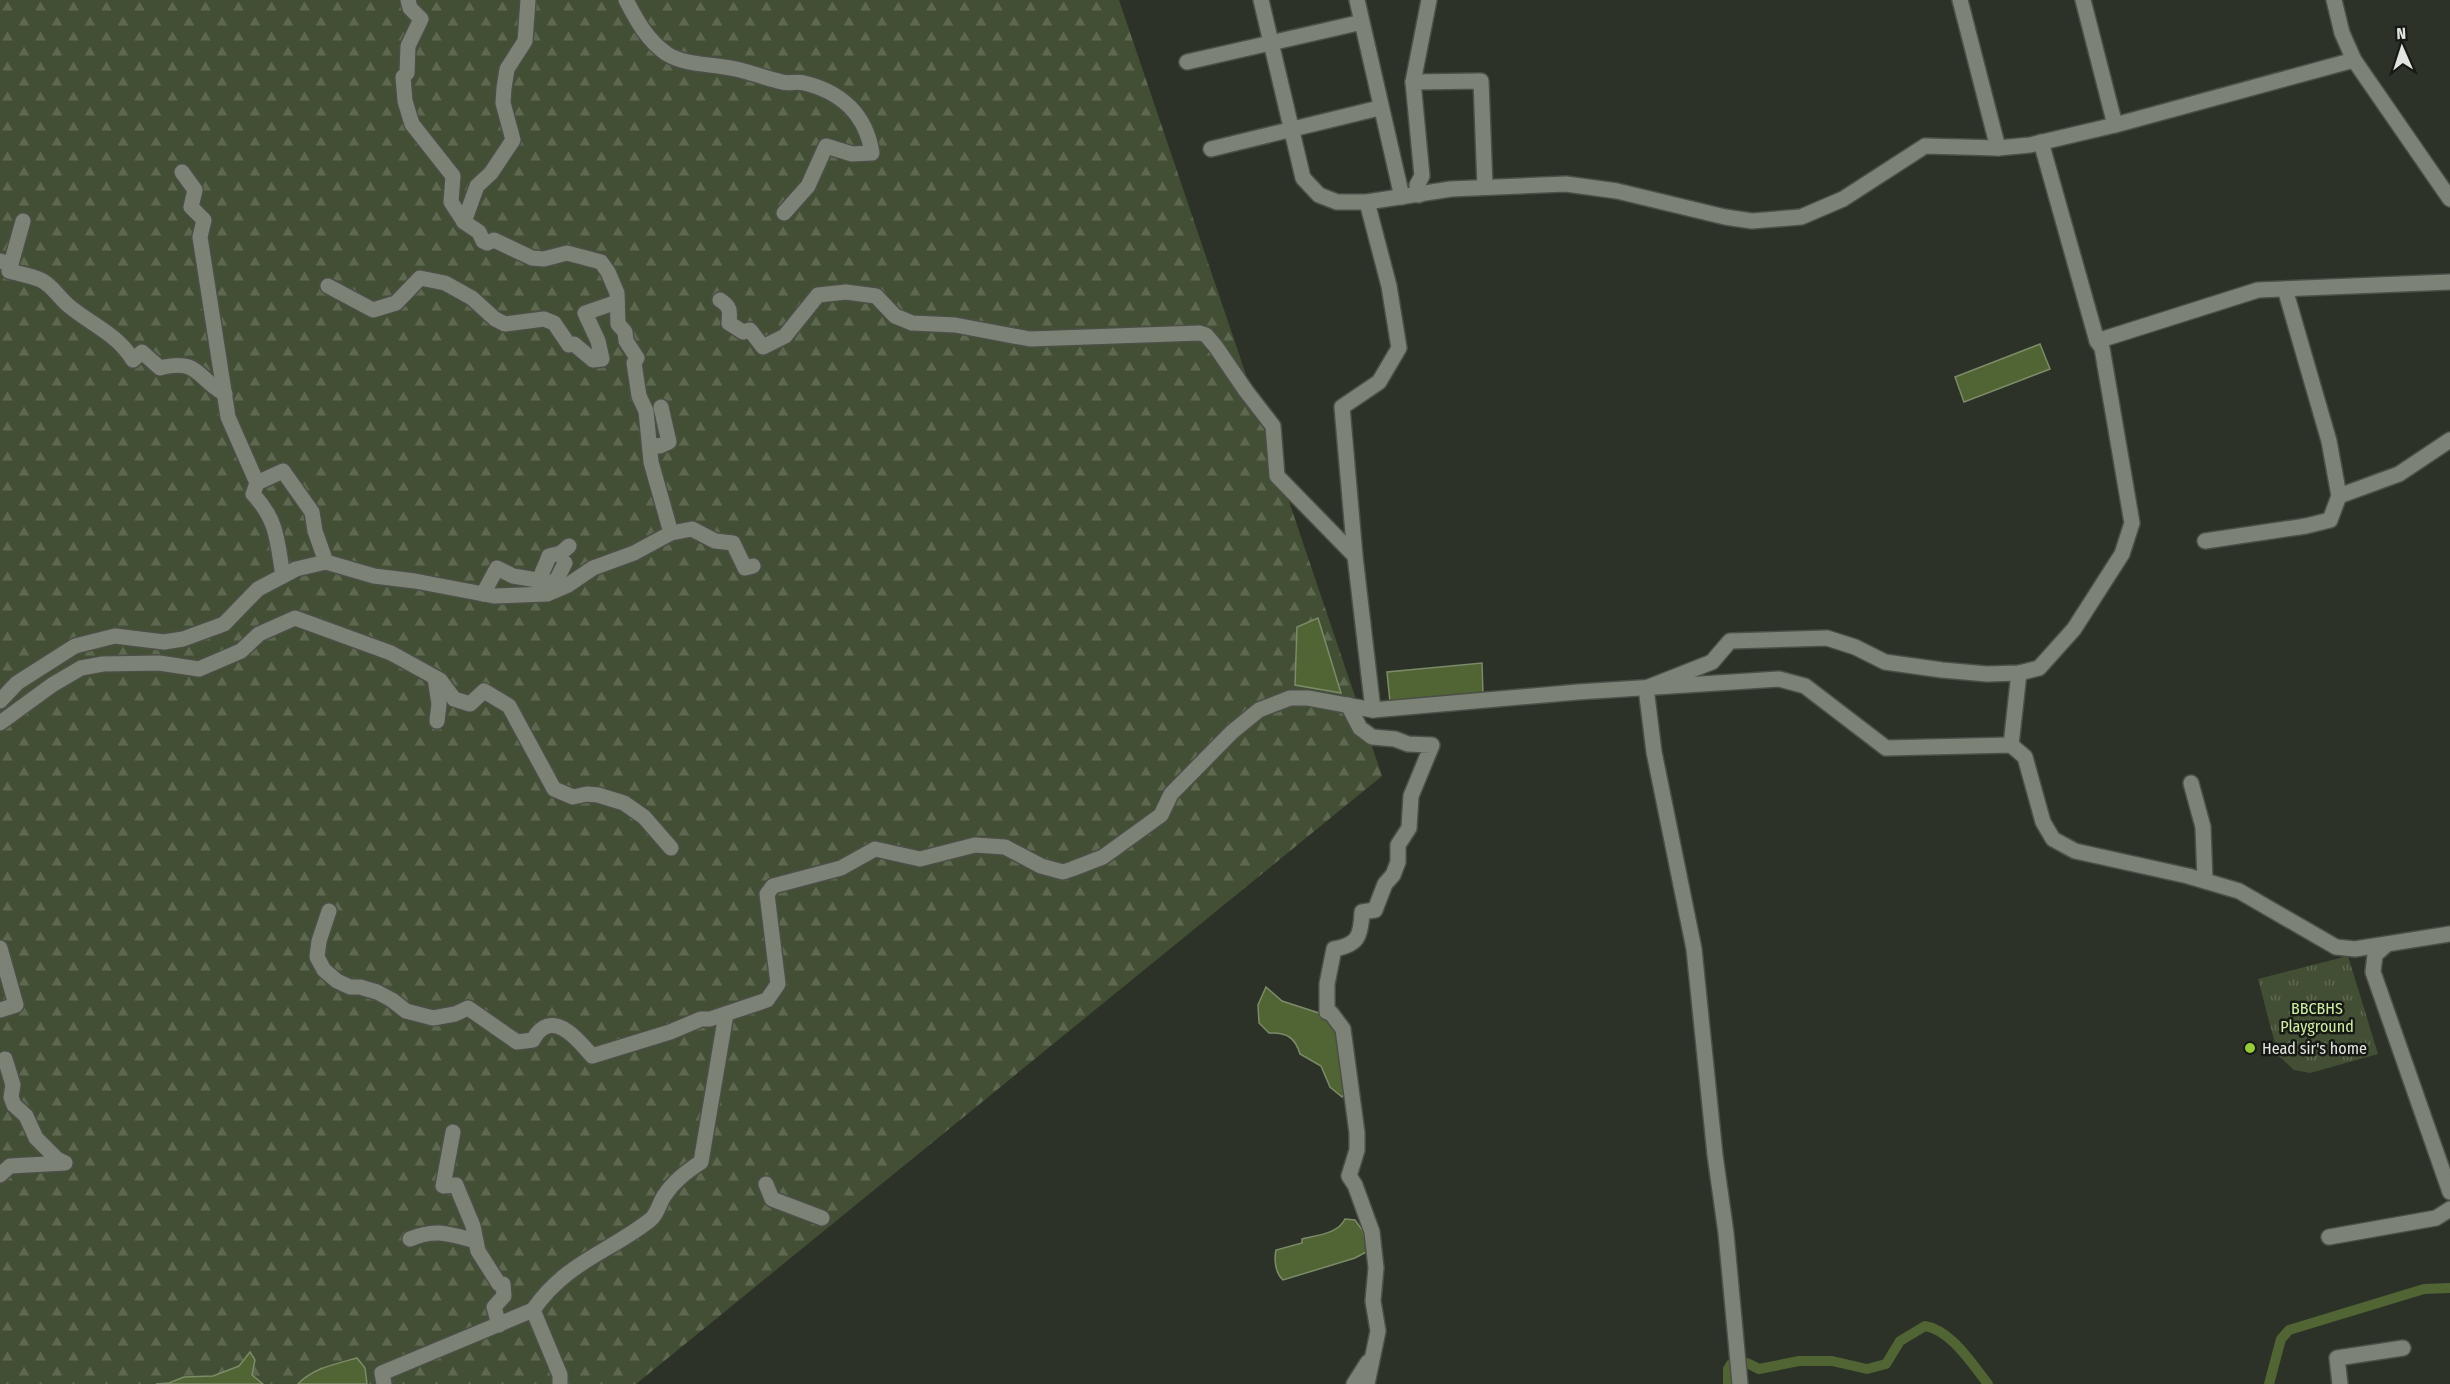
<svg xmlns="http://www.w3.org/2000/svg" width="2450" height="1384" viewBox="0 0 2450 1384" font-family="'Fira Sans Condensed',sans-serif">
  <style>
    .forest { fill: url(#forest-firs) }
    .park { fill: url(#park-tufts) }
    .water { fill: #506434; stroke: #7c8b68; stroke-width: 1.5 }
    .lines { fill: none; stroke-linecap: round; stroke-linejoin: round }
    .canal { stroke: #506434; stroke-width: 10 }
    .minor-casing { stroke: #4b4f47; stroke-width: 18 }
    .minor { stroke: #7d8277; stroke-width: 15 }
    .poi-dot { fill: #96cc3a; stroke: #171915; stroke-width: 2 }
    .labels { text-anchor: middle; dominant-baseline: central; stroke-width: 5; stroke-linejoin: round; paint-order: stroke }
    .park-label { font-size: 16px; fill: #cef0a4; stroke: #171915 }
    .poi-label { font-size: 16px; fill: #e3e6e0; stroke: #171915; text-anchor: start }
  </style>
  <defs>
    <pattern id="forest-firs" width="22" height="20" patternUnits="userSpaceOnUse" patternTransform="scale(1.5)"><rect width="22" height="20" fill="#434f34"/><path d="M5 1l3.5 6h-7zM16 11l3.5 6h-7z" fill="#5e6851"/></pattern>
    <pattern id="park-tufts" width="24" height="20" patternUnits="userSpaceOnUse" patternTransform="scale(1.5)"><rect width="24" height="20" fill="#434f34"/><path d="M3 7l-1-3M5 7V3M7 7l1-3M15 17l-1-3M17 17v-4M19 17l1-3" fill="none" stroke="#5e6851"/></pattern>
  </defs>
  <rect width="100%" height="100%" fill="#2d3228"/>
  <polygon class="forest" points="0,0 1119,0 1382,776 636,1384 0,1384"/>
  <polygon class="park" points="2348,956 2378,1054 2310,1073 2294,1070 2278,1055 2258,979"/>
  <g class="water">
    <polygon points="2040,344 2050,369 1964,402 1955,377"/>
    <polygon points="1318,618 1341,693 1295,685 1297,627"/>
    <polygon points="1482,663 1483,695 1390,702 1387,672"/>
    <path d="M1266,987L1282,1001L1328,1016L1339,1028L1347,1090L1342,1097L1330,1087L1321,1066L1300,1054C1295,1037 1286,1032 1269,1033L1259,1023L1258,1005Z"/>
    <path d="M1345,1219L1355,1220L1363,1231L1368,1251L1355,1258L1283,1280C1275,1273 1274,1259 1276,1250L1302,1243V1239C1317,1235 1338,1234 1345,1219Z"/>
    <polygon points="250,1352 255,1360 252,1375 263,1384 156,1384 169,1383 184,1377 213,1376 239,1366"/>
    <path d="M357,1358L365,1368L367,1384H298C313,1368 336,1364 357,1358Z"/>
  </g>
  <g class="lines">
    <g class="canal">
      <path d="M1747,1363L1759,1369L1799,1361H1832L1867,1369L1886,1364L1900,1341L1925,1326C1951,1330 1972,1364 1988,1384"/>
      <polyline points="1728,1384 1728,1369 1731,1364"/>
      <polyline points="2269,1384 2281,1339 2289,1330 2424,1289 2450,1288"/>
    </g>
    <g class="minor-casing">
      <g id="minor">
        <polyline points="408,0 410,8 421,19 408,46 407,73 403,77 405,101 412,124 453,176 451,202 464,222"/>
        <polyline points="528,0 525,41 507,69 504,88 503,103 513,140 491,173 477,186 464,222 479,232 483,241 487,243 494,240 532,258 544,259 567,253 601,262 608,272 617,293 618,324 625,332 626,341 637,358 634,363 639,396 646,411 651,462 671,533"/>
        <path d="M626,0C637,21 647,40 667,54C683,64 706,64 724,67C744,69 763,78 782,82C789,84 797,81 804,83C842,92 866,115 872,153L852,154L826,146L808,186L784,213"/>
        <polyline points="1261,0 1303,178 1319,195 1337,202 1367,202 1451,189 1566,184 1617,191 1725,217 1752,221 1801,217 1843,199 1925,146 1998,148 2030,145 2115,125 2354,60"/>
        <polyline points="1357,0 1402,197"/>
        <polyline points="1960,0 1998,148"/>
        <polyline points="2083,0 2115,125"/>
        <polyline points="2334,0 2342,33 2354,60 2450,199"/>
        <polyline points="1187,62 1358,23"/>
        <polyline points="1413,82 1429,0"/>
        <polyline points="2041,142 2097,341 2258,290 2450,282"/>
        <polyline points="1211,149 1375,109"/>
        <polyline points="182,172 195,190 191,207 204,220 200,237 228,417 257,483 283,471 312,512 315,531 326,562 374,576 415,581 494,596 547,594 568,585 593,568 634,553 671,533 692,529 715,541 733,543 745,568 753,566"/>
        <polyline points="1419,195 1417,185 1422,176 1413,82 1481,81 1485,187"/>
        <polyline points="1367,202 1389,286 1399,348 1379,382 1342,407 1355,556 1373,710"/>
        <polyline points="0,261 11,264 23,221"/>
        <path d="M11,264L9,271C20,274 32,276 41,280C53,286 59,298 69,306C92,325 117,334 133,360L142,352L160,368C200,358 196,378 225,394"/>
        <polyline points="328,286 373,310 396,303 420,278 445,283 472,298 495,319 505,324 544,319 554,323 569,345 574,344 593,360 602,359 598,341 585,313 617,302"/>
        <path d="M720,300C731,307 730,311 729,323L743,332L750,330L763,347L785,336L818,295L846,292L876,296L895,316L912,323L955,325L1030,339L1200,333L1206,335L1216,347L1246,391L1273,426L1277,476L1355,556"/>
        <polyline points="650,445 660,446 669,442 661,407"/>
        <path d="M257,483L253,494C278,521 277,541 283,576"/>
        <polyline points="2339,496 2399,474 2450,440"/>
        <polyline points="2205,541 2306,526 2330,520 2339,496 2329,441 2285,289"/>
        <path d="M540,581C541,571 546,566 549,556L561,553L569,546"/>
        <polyline points="483,594 497,568 513,576 555,583 565,563"/>
        <polyline points="435,678 439,704 437,721"/>
        <polyline points="0,701 17,683 75,646 115,636 164,642 183,639 224,624 258,589 296,569 326,562"/>
        <path d="M1348,705L1360,728L1372,737L1395,739L1408,744L1432,745L1411,796L1409,828L1398,845V862L1393,875L1385,884L1375,910L1362,912C1361,936 1358,945 1334,949L1327,984V1012L1331,1013L1343,1029L1357,1133V1150L1349,1176L1355,1185L1372,1232L1376,1268L1373,1301L1378,1331L1367,1384"/>
        <polyline points="0,723 52,685 81,668 103,664 159,663 199,669 241,651 259,634 295,618 391,653 440,680 454,699 470,704 484,691 509,706 554,789 573,797 587,794 598,795 624,803 644,817 671,848"/>
        <polyline points="2011,745 2019,673"/>
        <polyline points="2191,783 2203,827 2205,881"/>
        <path d="M329,911L319,941L317,957L324,970L337,981L350,987H360L377,992L392,1000L406,1011L433,1018L455,1014L468,1008L517,1042L533,1040C551,1007 577,1038 592,1056L670,1032L701,1019H710L767,1000L778,984L767,894L773,886L841,868L875,849L920,859L975,845L1005,847L1041,866L1063,872L1072,869L1103,857L1161,815L1171,794L1232,732L1259,710L1290,698H1308L1373,710L1578,692L1779,679L1805,686L1886,748L2011,745L2025,757L2043,822L2053,839L2075,851L2188,876L2239,891L2336,947L2355,949L2450,934"/>
        <polyline points="2387,944 2375,955 2373,972 2450,1192"/>
        <polyline points="0,948 16,1005 0,1010"/>
        <polyline points="453,1132 443,1186 456,1185 473,1226 478,1251 499,1284 503,1284 504,1296 494,1307 499,1325"/>
        <polyline points="0,1175 10,1166 65,1163 57,1159 36,1138 26,1116 14,1105 11,1097 13,1085 5,1059"/>
        <polyline points="766,1184 772,1199 822,1218"/>
        <polyline points="2329,1237 2436,1218 2450,1209"/>
        <path d="M410,1239C436,1228 449,1234 476,1241"/>
        <polyline points="384,1384 382,1373 533,1310"/>
        <path d="M560,1384V1375L533,1310C566,1262 608,1253 650,1220C657,1215 659,1204 664,1196C674,1181 686,1172 701,1162L726,1014"/>
        <polyline points="1354,1384 1368,1362"/>
        <polyline points="1740,1384 1726,1233 1715,1155 1694,949 1654,752 1646,688 1712,662 1730,641 1827,638 1855,647 1885,662 1942,670 1987,674 2019,673 2039,668 2074,629 2122,554 2132,523 2102,348 2097,341"/>
        <polyline points="2340,1384 2337,1358 2403,1348"/>
      </g>
    </g>
    <use href="#minor" class="minor"/>
  </g>
  <circle class="poi-dot" cx="2250" cy="1048" r="6"/>
  <g class="labels">
    <g class="park-label">
      <text x="2317" y="1008">BBCBHS<tspan x="2317" dy="18">Playground</tspan></text>
    </g>
    <g class="poi-label">
      <text x="2262" y="1048">Head sir's home</text>
    </g>
  </g>
  <g transform="translate(2402 48) rotate(357)" stroke="#171915" stroke-width="4.5" paint-order="stroke">
  <path d="M0-4.5L10 22L0 15L-10 22Z" fill="#e3e6e0"/>
  <text y="-9" font-size="16" font-weight="bold" text-anchor="middle" fill="#e3e6e0">N</text>
  </g>
</svg>
